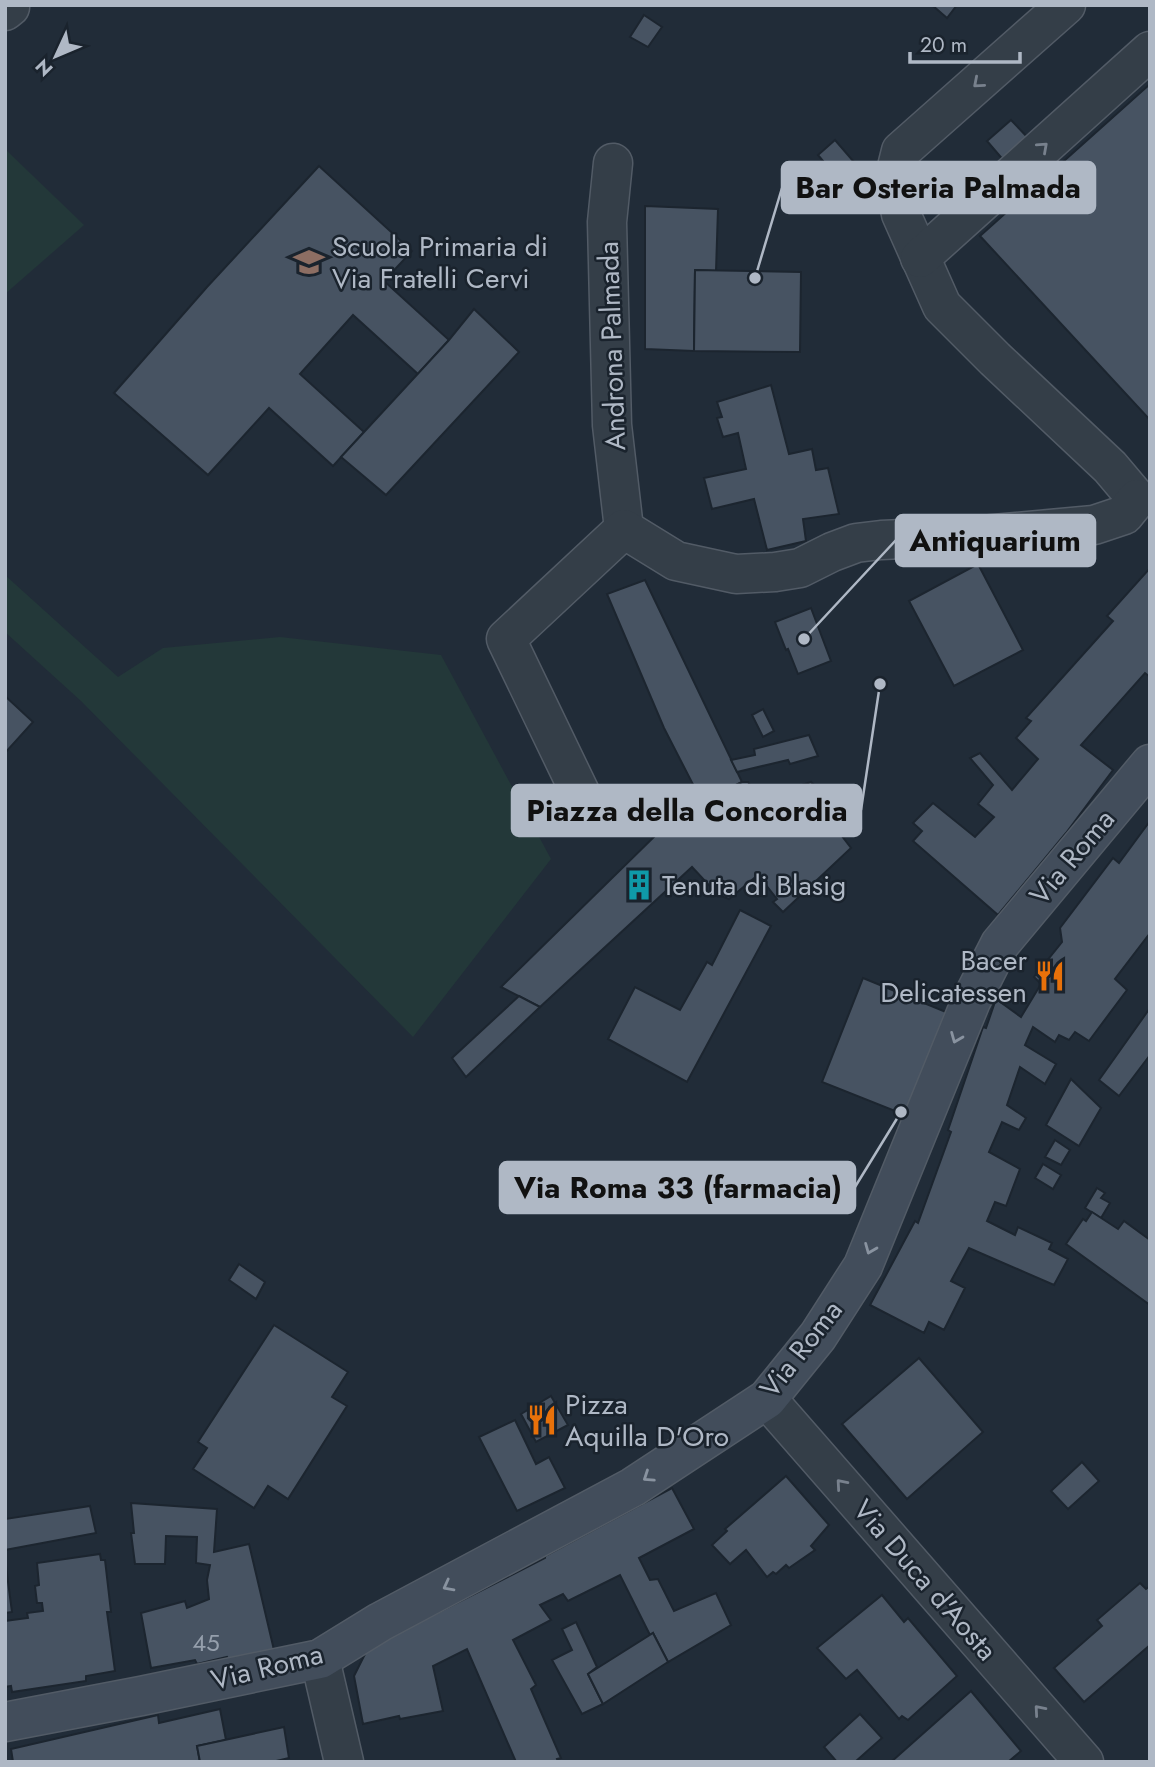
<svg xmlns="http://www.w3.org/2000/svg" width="1155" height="1767" viewBox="0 0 1155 1767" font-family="Jost,sans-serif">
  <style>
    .green { fill: #233839 }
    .building { fill: #475362; stroke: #1c252f; stroke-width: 2 }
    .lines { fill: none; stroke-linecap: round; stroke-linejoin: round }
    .street-casing { stroke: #525b66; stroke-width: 41 }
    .secondary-casing { stroke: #525b66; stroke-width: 41 }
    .street { stroke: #343e48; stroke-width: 38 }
    .secondary { stroke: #424d5b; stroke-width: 38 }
    .oneway { stroke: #78818d }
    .oneway2 { stroke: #8993a0 }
    .labels { text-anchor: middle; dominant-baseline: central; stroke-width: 5; stroke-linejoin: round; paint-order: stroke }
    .number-label { font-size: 24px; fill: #959fac }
    .poi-label { font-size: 28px; fill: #afb8c5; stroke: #1a232d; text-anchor: start }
    .street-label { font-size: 28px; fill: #afb8c5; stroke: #1a232d }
    .leader { fill: none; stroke: #afb8c5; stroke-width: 2.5 }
    .callout-dot { fill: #afb8c5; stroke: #1a232d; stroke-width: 2.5 }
    .callout { fill: #afb8c5; stroke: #afb8c5; stroke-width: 2.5 }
    .callout-label { font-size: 30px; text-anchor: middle; font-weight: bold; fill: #111 }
  </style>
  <rect width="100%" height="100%" fill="#212c38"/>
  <g class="green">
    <polygon points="5,149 84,225 5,294"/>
    <polygon points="5,575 118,677 163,648 280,637 441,655 551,859 413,1037 81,701 5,632"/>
  </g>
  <g class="building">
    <polygon points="932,5 957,5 947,18"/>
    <polygon points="644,15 662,27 648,47 630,37"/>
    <polygon points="1150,84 1150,420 980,236"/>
    <polygon points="1011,120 1030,140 1005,162 987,141"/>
    <polygon points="835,140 854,162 837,178 818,155"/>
    <polygon points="319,166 412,251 384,281 449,340 418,374 353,315 300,374 364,432 333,466 269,408 208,475 114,393 207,287"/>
    <polygon points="645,206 718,209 716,271 695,270 694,351 645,349"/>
    <polygon points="695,270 801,272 800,352 694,351"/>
    <polygon points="474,309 519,352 386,495 341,457 449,340"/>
    <polygon points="771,385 789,454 812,449 816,470 828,468 839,514 803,519 806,541 767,550 754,499 712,509 704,478 746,469 738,433 723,437 717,418 722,417 717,402"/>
    <polygon points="978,564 1023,650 954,686 909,601"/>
    <polygon points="1150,568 1150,677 1145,673 1081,745 1113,770 1066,833 998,915 913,841 922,831 913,823 933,803 975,837 994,817 978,804 993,785 970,758 980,753 1012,790 1038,759 1016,738 1031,721 1026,718 1113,621 1107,616"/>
    <polygon points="645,580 742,782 702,802 664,728 607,594"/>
    <polygon points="811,608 831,661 798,674 788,649 786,650 775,622"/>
    <polygon points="5,696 33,722 5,753"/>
    <polygon points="763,709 774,731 763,737 752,715"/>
    <polygon points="809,735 818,756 790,764 788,760 737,772 731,760 755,755 754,749"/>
    <polygon points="742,782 748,782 760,799 811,782 835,806 826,815 851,848 783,912 773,902 777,899 758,875 729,899 718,895 692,867 540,1007 501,987 662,829 702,802"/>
    <polygon points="1150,821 1150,933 1115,979 1127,990 1089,1041 1075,1032 1069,1040 1059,1035 1055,1042 1033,1027 1025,1045 1056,1064 1045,1084 1020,1067 1007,1105 1026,1118 1019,1130 1002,1122 989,1152 1020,1169 1006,1206 995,1202 987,1221 1015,1235 1018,1227 1052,1243 1049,1249 1068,1259 1054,1285 969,1248 951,1281 965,1288 944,1330 929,1322 924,1333 870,1305 915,1221 918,1223 951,1132 948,1130 983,1027 986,1028 996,999 1021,1017 1041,984 1034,977 1062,942 1060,928 1113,858 1119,863"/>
    <polygon points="740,910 771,926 687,1082 608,1039 635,987 680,1010 707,962 712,965"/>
    <polygon points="863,978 946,1012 905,1115 822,1082"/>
    <polygon points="519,996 540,1007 466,1077 452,1058"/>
    <polygon points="1150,1008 1150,1055 1119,1096 1099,1080"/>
    <polygon points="1071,1079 1101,1108 1079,1146 1046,1125"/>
    <polygon points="1055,1140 1070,1150 1061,1165 1045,1157"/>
    <polygon points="1043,1164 1061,1175 1053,1189 1035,1178"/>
    <polygon points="1097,1188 1105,1193 1101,1198 1110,1203 1101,1218 1085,1208"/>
    <polygon points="1092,1212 1118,1229 1124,1221 1150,1240 1150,1305 1066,1244 1083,1219 1086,1221"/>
    <polygon points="239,1264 265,1282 256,1299 229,1280"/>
    <polygon points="274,1325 348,1372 332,1397 347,1406 288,1499 268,1486 254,1508 193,1469 207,1448 198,1442"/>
    <polygon points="919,1358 983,1432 907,1499 842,1424"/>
    <polygon points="551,1396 568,1425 536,1442 521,1414"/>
    <polygon points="515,1420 536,1464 549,1457 565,1488 517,1511 479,1437"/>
    <polygon points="1082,1462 1099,1481 1068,1509 1051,1491"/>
    <polygon points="786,1476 829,1525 811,1546 815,1550 789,1568 786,1565 776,1574 773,1572 767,1577 746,1550 730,1564 712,1545 727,1531 725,1529"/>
    <polygon points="672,1488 694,1529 639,1558 650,1580 658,1579 674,1611 716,1593 731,1625 668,1662 653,1633 650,1635 620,1575 568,1601 563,1594 540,1605 551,1620 513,1640 536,1685 531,1689 561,1758 557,1759 558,1762 516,1762 467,1649 433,1666 443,1711 400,1719 399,1716 363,1724 354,1676 368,1648 545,1558 545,1556"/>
    <polygon points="131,1503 217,1509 214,1552 249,1544 274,1650 230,1662 227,1657 197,1664 195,1660 151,1668 141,1613 185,1601 187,1608 209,1599 207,1580 210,1565 196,1563 197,1537 166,1536 165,1564 135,1564 131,1533 134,1533"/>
    <polygon points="90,1506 96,1533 5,1550 5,1519"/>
    <polygon points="100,1554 101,1560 105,1560 111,1612 107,1612 115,1671 86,1676 86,1681 12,1692 11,1686 5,1687 5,1621 28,1618 27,1613 43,1611 42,1603 37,1603 35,1586 39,1585 37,1563"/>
    <polygon points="5,1559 12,1612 5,1613"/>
    <polygon points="1140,1583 1146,1589 1150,1586 1150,1645 1084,1702 1054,1668 1102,1626 1097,1620"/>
    <polygon points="882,1595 904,1622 908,1618 957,1676 908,1720 902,1716 899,1719 857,1670 846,1679 817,1648"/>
    <polygon points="576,1622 597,1667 588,1674 603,1704 582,1714 552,1660 572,1650 562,1629"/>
    <polygon points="653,1633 668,1662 603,1704 588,1674"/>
    <polygon points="971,1691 1021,1751 1008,1762 891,1762"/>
    <polygon points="220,1709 226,1740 197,1746 200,1762 13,1762 11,1749 158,1715 159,1723"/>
    <polygon points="860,1714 882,1738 855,1762 837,1762 824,1747"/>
    <polygon points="284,1727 289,1758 272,1762 200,1762 197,1746"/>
  </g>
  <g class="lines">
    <g class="street-casing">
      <g id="street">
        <polyline points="1066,5 901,151 894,179 901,214 942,306 995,359 1110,467 1137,499"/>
        <polyline points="5,11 10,7 9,5"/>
        <polyline points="613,163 607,222 612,425 624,529"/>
        <polyline points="920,258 1150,51"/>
        <polyline points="586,805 506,639 624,529 676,561 736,574 775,572 800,568 832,552 856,543 881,540 971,536 1094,525 1124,515 1137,499"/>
        <polyline points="767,1399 1084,1762"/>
        <polyline points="320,1659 344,1762"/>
      </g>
    </g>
    <g class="secondary-casing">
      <polyline id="secondary" points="5,1722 141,1696 320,1659 380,1622 633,1487 767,1399 818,1336 863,1266 971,1001 1000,944 1150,764"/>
    </g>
    <use href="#street" class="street"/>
    <use href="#secondary" class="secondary"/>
  </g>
  <defs><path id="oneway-chevron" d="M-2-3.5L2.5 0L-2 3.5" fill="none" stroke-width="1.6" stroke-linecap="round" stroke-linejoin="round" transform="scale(1.75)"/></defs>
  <g class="oneway">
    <use href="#oneway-chevron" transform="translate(978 83) rotate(139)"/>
    <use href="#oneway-chevron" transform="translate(1043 147) rotate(-42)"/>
    <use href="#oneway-chevron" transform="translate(841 1484) rotate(-131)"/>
    <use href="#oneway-chevron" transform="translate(1039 1710) rotate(-131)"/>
  </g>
  <g class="oneway2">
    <use href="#oneway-chevron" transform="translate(956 1038) rotate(112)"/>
    <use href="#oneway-chevron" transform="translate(870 1249) rotate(112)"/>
    <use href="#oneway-chevron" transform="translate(648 1477) rotate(146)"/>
    <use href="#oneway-chevron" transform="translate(448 1586) rotate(152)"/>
  </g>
  <defs>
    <g id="school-bare" transform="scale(2.415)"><path d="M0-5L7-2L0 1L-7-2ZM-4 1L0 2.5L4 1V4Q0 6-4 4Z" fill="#8d6e63" stroke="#1a232d" stroke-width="2.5" paint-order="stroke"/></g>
    <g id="building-bare" transform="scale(2.415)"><path d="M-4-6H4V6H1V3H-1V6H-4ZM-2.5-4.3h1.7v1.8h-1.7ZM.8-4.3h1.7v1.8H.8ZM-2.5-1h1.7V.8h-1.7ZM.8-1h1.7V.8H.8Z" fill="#0f9aa8" stroke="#1a232d" stroke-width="2.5" paint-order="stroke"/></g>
    <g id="restaurant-bare" transform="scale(2.415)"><path d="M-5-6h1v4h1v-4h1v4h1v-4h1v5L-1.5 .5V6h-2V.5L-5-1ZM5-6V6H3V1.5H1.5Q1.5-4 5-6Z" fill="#e8710a" stroke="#1a232d" stroke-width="2.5" paint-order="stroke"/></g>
  </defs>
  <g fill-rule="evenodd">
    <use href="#school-bare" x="309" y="262"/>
    <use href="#building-bare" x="639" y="885"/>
    <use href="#restaurant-bare" x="1050" y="976"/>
    <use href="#restaurant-bare" x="542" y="1420"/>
  </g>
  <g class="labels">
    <g class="number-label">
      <text x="206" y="1642">45</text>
    </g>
    <g class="poi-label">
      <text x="332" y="246">Scuola Primaria di<tspan x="332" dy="32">Via Fratelli Cervi</tspan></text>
      <text x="662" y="885">Tenuta di Blasig</text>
      <text x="1027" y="960" text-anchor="end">Bacer<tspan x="1027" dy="32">Delicatessen</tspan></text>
      <text x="565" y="1404">Pizza<tspan x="565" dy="32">Aquilla D'Oro</tspan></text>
    </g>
    <g class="street-label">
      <text transform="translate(612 346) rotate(-92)">Androna Palmada</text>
      <text transform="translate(1072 857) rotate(-50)">Via Roma</text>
      <text transform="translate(801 1349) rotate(-52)">Via Roma</text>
      <text transform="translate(925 1580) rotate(49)">Via Duca d'Aosta</text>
      <text transform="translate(267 1667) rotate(-14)">Via Roma</text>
    </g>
  </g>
  <path class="leader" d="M755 278L782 188M804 639L896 540M880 684L861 810M901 1112L855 1187"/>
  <g class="callout-dot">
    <circle cx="755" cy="278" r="7"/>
    <circle cx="804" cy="639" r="7"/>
    <circle cx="880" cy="684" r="7"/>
    <circle cx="901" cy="1112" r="7"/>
  </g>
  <g class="callout">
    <rect x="782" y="162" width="313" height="51" rx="7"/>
    <rect x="896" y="515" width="199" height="51" rx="7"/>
    <rect x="512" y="785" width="349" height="51" rx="7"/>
    <rect x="500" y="1162" width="355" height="51" rx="7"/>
  </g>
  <g class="callout-label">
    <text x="938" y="198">Bar Osteria Palmada</text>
    <text x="995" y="551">Antiquarium</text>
    <text x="687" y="821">Piazza della Concordia</text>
    <text x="678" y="1198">Via Roma 33 (farmacia)</text>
  </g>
  <rect width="1155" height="1767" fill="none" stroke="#afb8c5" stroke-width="14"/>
  <g transform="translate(56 56) rotate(226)" stroke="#1a232d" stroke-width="5" paint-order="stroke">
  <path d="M0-5L12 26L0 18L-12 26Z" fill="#afb8c5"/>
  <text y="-10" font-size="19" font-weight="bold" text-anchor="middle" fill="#afb8c5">N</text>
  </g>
  <path d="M910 52v10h110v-10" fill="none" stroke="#afb8c5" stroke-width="3.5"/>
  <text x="920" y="52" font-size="21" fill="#afb8c5" stroke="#1a232d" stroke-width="5" paint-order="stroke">20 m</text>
</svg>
